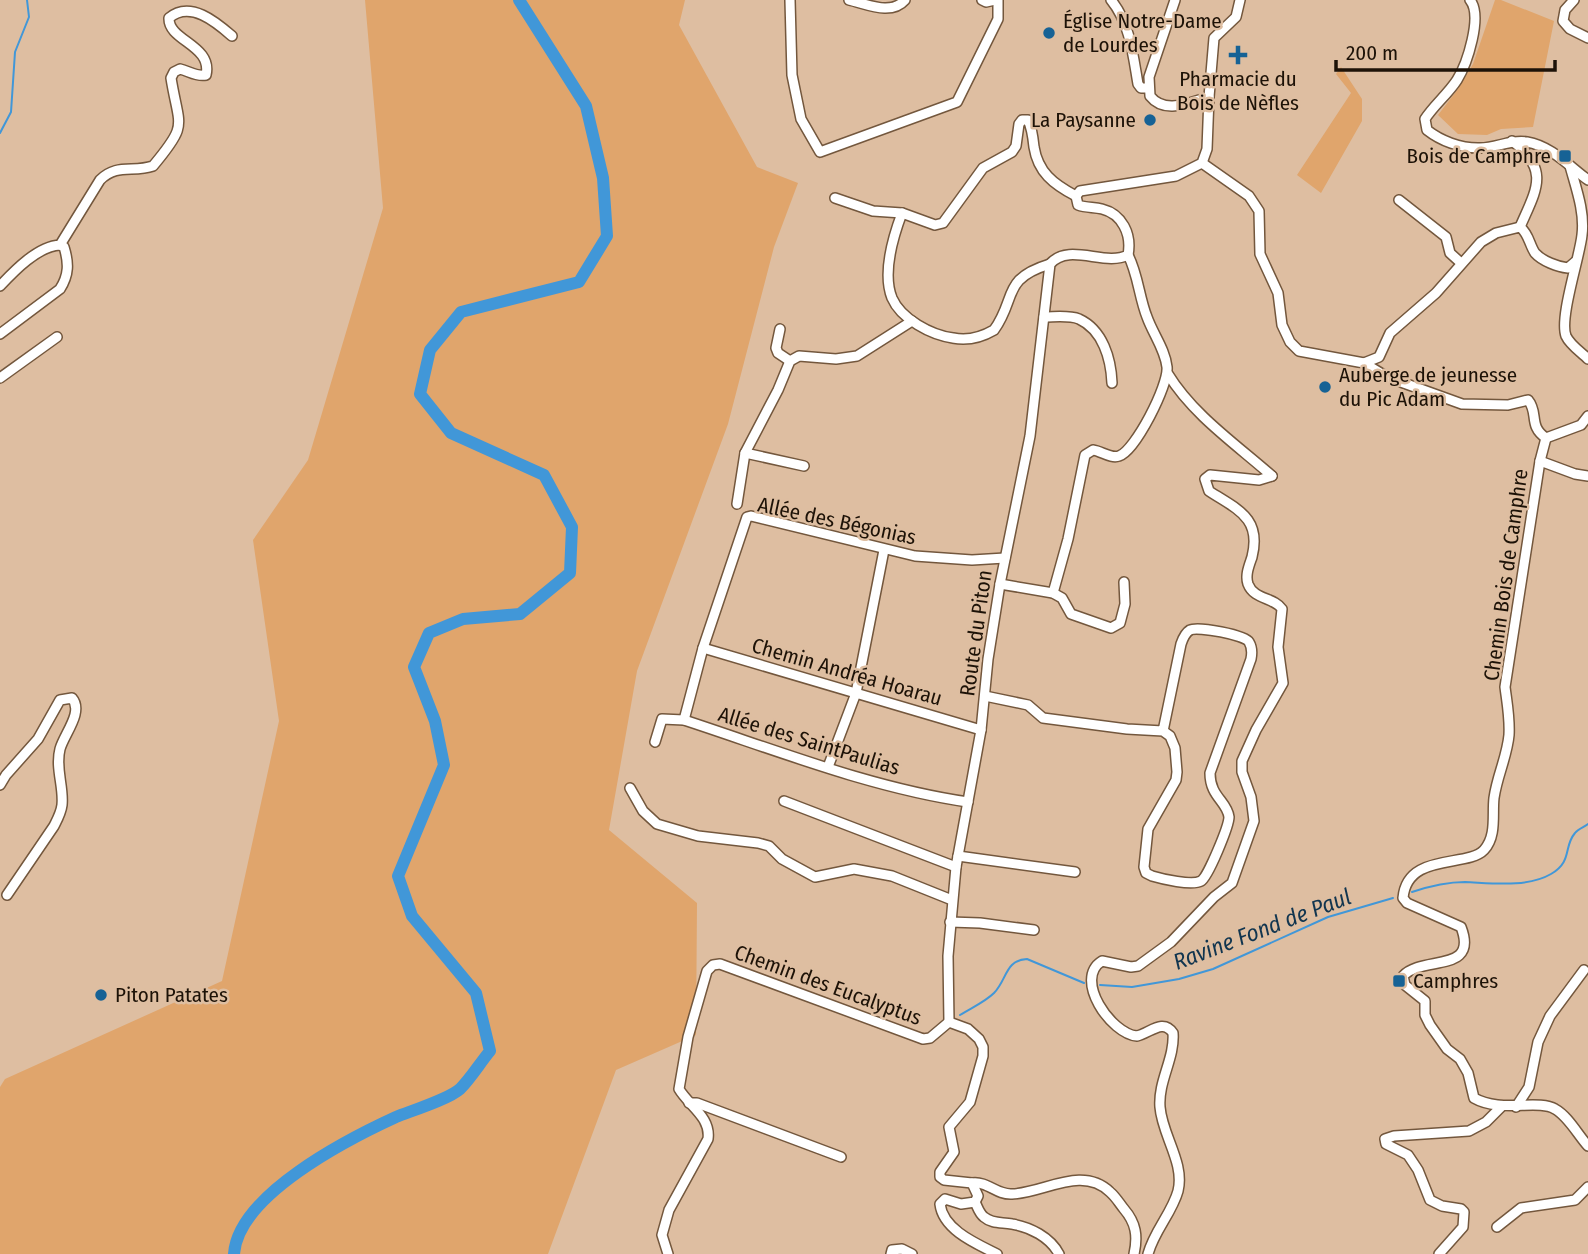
<svg xmlns="http://www.w3.org/2000/svg" width="1588" height="1254" viewBox="0 0 1588 1254" font-family="'Fira Sans Condensed',sans-serif">
  <style>
    .green { fill: #e0a56c }
    .lines { fill: none; stroke-linecap: round; stroke-linejoin: round }
    .stream { stroke: #4197d8; stroke-width: 2 }
    .river { stroke: #4197d8; stroke-width: 12 }
    .minor-casing { stroke: #73573d; stroke-width: 12 }
    .minor { stroke: #fff; stroke-width: 9 }
    .poi-dot { fill: #166295; stroke: #debea1; stroke-width: 2.5 }
    .labels { text-anchor: middle; dominant-baseline: central; stroke-width: 5; stroke-linejoin: round; paint-order: stroke }
    .poi-label { font-size: 21px; fill: #1d1207; stroke: #debea1; text-anchor: start }
    .street-label { font-size: 21px; fill: #1d1207; stroke: #debea1 }
    .water-label { font-size: 23px; font-style: italic; fill: #11354f; stroke: #debea1 }
  </style>
  <rect width="100%" height="100%" fill="#debea1"/>
  <g class="green">
    <polygon points="365,0 685,0 679,25 757,167 798,183 774,247 728,424 637,671 609,830 697,903 696,1035 616,1070 548,1254 0,1254 0,1087 5,1079 222,981 279,721 253,540 308,460 383,208"/>
    <polygon points="1495,0 1501,0 1554,21 1533,127 1501,129 1487,135 1458,134 1438,115 1458,89 1473,64"/>
    <polygon points="1341,67 1362,99 1362,121 1321,193 1297,175 1351,93 1336,74"/>
  </g>
  <g class="lines">
    <g class="stream">
      <polyline points="0,133 11,112 15,52 29,17 27,0"/>
      <path d="M1412,892C1430,886 1446,882 1465,882C1491,883 1527,888 1551,874C1573,861 1563,847 1575,833C1578,829 1584,827 1588,824"/>
      <polyline points="1100,985 1132,987 1179,979 1213,969 1328,917 1393,898"/>
      <path d="M960,1015C971,1008 985,1002 994,993C1007,980 1005,960 1027,959L1084,983"/>
    </g>
    <path class="river" d="M234,1254C238,1195 348,1139 396,1117C411,1111 449,1099 460,1089C471,1078 480,1063 490,1051L476,993L412,916L398,876L444,765L435,721L414,667L429,633L463,619L520,614L570,573L572,527L544,475L451,433L420,394L430,350L461,312L579,282L607,236L603,178L586,106L519,0"/>
    <g class="minor-casing">
      <g id="minor">
        <polyline points="790,0 792,75 801,119 820,152 957,102 998,19 998,0"/>
        <path d="M849,0C867,4 891,16 905,0"/>
        <polyline points="982,0 986,2 995,0"/>
        <path d="M1111,0C1130,23 1133,55 1138,84L1141,88H1149"/>
        <path d="M1175,0L1149,77L1150,96C1165,115 1190,102 1209,97"/>
        <path d="M1470,0C1483,16 1467,64 1457,80C1448,94 1434,105 1425,119L1427,130C1441,141 1460,148 1478,148C1495,149 1510,139 1527,142C1551,146 1569,166 1588,180"/>
        <polyline points="1574,0 1565,10 1563,21 1570,29 1588,38"/>
        <path d="M1512,141C1551,170 1536,190 1520,227"/>
        <polyline points="1202,163 1249,196 1259,211 1260,254 1278,293 1282,325 1290,342 1299,351 1364,363"/>
        <path d="M1570,166C1576,188 1585,212 1582,235C1580,256 1559,318 1566,336C1570,345 1581,352 1588,359"/>
        <path d="M835,198L873,211L902,213L935,225L943,223L983,168L1012,152L1016,146L1019,124L1022,120H1028C1032,128 1033,137 1034,147C1038,172 1053,184 1076,196"/>
        <polyline points="1399,200 1446,237 1450,253 1461,263"/>
        <path d="M902,213C893,237 882,273 892,298C901,319 931,335 953,338C968,341 982,337 994,330C1017,298 1001,279 1050,264"/>
        <path d="M0,286C14,271 38,246 60,245L100,180C117,163 133,173 153,166C189,123 179,128 171,78L174,72L180,69C189,71 196,77 206,75C213,45 168,41 169,18C190,0 216,22 232,36"/>
        <path d="M1044,317C1055,317 1069,315 1079,319C1103,330 1111,359 1112,383"/>
        <polyline points="780,329 776,348 778,353 790,361"/>
        <path d="M0,334L60,289C69,275 69,263 64,247L60,245"/>
        <path d="M1168,374C1193,415 1237,445 1272,476"/>
        <polyline points="0,378 57,337"/>
        <path d="M1546,438L1540,461L1505,687C1507,703 1510,718 1509,735C1507,757 1497,776 1494,798C1492,814 1497,836 1484,850C1467,868 1407,852 1403,898L1407,903L1461,927C1479,974 1422,955 1403,976L1405,985L1425,1001V1015L1430,1025L1447,1049L1460,1059L1468,1073L1474,1098C1500,1113 1538,1099 1555,1109C1568,1116 1578,1135 1588,1146"/>
        <path d="M1546,438C1528,426 1539,413 1528,400L1508,405L1462,404L1387,377L1364,363L1379,357L1390,333L1436,293L1481,242L1496,233L1520,227C1529,234 1529,244 1535,253C1542,261 1558,267 1568,268L1575,262"/>
        <polyline points="1546,438 1581,425 1588,416"/>
        <polyline points="745,453 804,466"/>
        <polyline points="1540,461 1575,474 1588,476"/>
        <polyline points="737,504 745,453 778,390 790,361 799,356 836,359 857,356 912,321"/>
        <polyline points="1000,584 1053,593 1062,598 1071,614 1111,628 1120,623 1125,604 1124,582"/>
        <path d="M1053,593L1068,539L1085,455L1093,450C1101,451 1111,459 1119,456C1135,451 1169,385 1167,367C1165,349 1153,334 1147,317C1139,297 1138,274 1128,255"/>
        <polyline points="703,648 981,730"/>
        <path d="M985,696L1028,705L1043,718L1127,729L1163,731L1170,736L1175,748L1177,772L1176,780L1148,829L1144,867L1146,873L1152,876C1162,879 1192,886 1201,881C1208,877 1229,826 1229,817C1227,801 1210,797 1210,773L1251,659C1252,654 1252,647 1249,642C1245,635 1198,626 1190,630C1185,633 1183,638 1181,644L1163,731"/>
        <polyline points="684,720 703,648 747,517 751,516 915,556 972,560 1005,558"/>
        <path d="M655,742L662,719L684,720C776,750 871,788 968,802"/>
        <polyline points="828,767 856,693 884,550"/>
        <path d="M0,785L6,775L38,739L60,700L72,698C84,712 64,734 60,749C55,768 64,787 62,805C61,813 57,820 54,826L7,895"/>
        <polyline points="630,788 643,811 657,824 698,836 758,843 769,846 782,859 815,877 854,869 892,876 952,900"/>
        <polyline points="784,801 956,867"/>
        <polyline points="958,856 1075,872"/>
        <polyline points="950,922 980,923 1034,930"/>
        <path d="M949,1022L948,956L956,867L981,730L988,659L1000,584L1030,436L1050,264C1069,242 1105,267 1128,255C1132,234 1122,214 1102,209C1094,207 1086,208 1078,205L1076,196L1080,191L1176,176L1202,163L1207,149L1209,97L1214,38L1236,17L1240,0"/>
        <path d="M949,1022L968,1029L979,1039L983,1047V1056L970,1102L949,1127L954,1152L940,1172V1177L944,1180L972,1183L978,1196L975,1202L961,1204L945,1199L940,1204C943,1230 977,1244 997,1254"/>
        <polyline points="689,1103 697,1103 841,1157"/>
        <polyline points="1516,1107 1529,1087 1538,1042 1550,1016 1584,970"/>
        <path d="M972,1183C988,1181 996,1195 1012,1194C1044,1193 1082,1165 1110,1192C1116,1197 1119,1203 1124,1209C1136,1223 1138,1236 1134,1254"/>
        <path d="M975,1202C978,1208 979,1213 984,1217C992,1224 1002,1222 1012,1224C1030,1227 1050,1237 1059,1254"/>
        <polyline points="1497,1227 1521,1208 1575,1200 1588,1187"/>
        <path d="M668,1254L662,1235L669,1210L708,1139C711,1117 689,1106 679,1089L688,1037L707,971L713,965L720,964L923,1039L930,1038L949,1022"/>
        <polyline points="891,1254 892,1250 902,1249 912,1254"/>
        <path d="M1148,1254C1154,1231 1172,1213 1178,1191C1185,1163 1162,1135 1160,1107C1158,1081 1175,1058 1173,1033C1163,1018 1150,1033 1137,1036C1111,1034 1073,979 1102,961L1131,967L1138,966L1171,942L1214,897L1232,883L1254,821L1251,797L1242,772V761L1256,730L1283,683L1278,647L1282,609C1274,597 1254,600 1248,584C1245,575 1249,566 1252,557C1262,517 1236,509 1209,491L1205,479L1210,475L1259,480L1272,476"/>
        <polyline points="1439,1254 1463,1227 1464,1212 1461,1209 1442,1206 1430,1200 1418,1170 1408,1155 1386,1144 1385,1139 1394,1136 1469,1131 1486,1122 1502,1106"/>
      </g>
    </g>
    <use href="#minor" class="minor"/>
  </g>
  <g class="poi-dot">
    <circle cx="1049" cy="33" r="7"/>
    <path d="M1234.5 44.5h7v7h7v7h-7v7h-7v-7h-7v-7h7z"/>
    <circle cx="1150" cy="120" r="7"/>
    <rect x="1558" y="149" width="14" height="14" rx="3.5"/>
    <circle cx="1325" cy="387" r="7"/>
    <rect x="1392" y="974" width="14" height="14" rx="3.5"/>
    <circle cx="101" cy="995" r="7"/>
  </g>
  <g class="labels">
    <g class="poi-label">
      <text x="1063" y="21">Église Notre-Dame<tspan x="1063" dy="24">de Lourdes</tspan></text>
      <text x="1238" y="79" text-anchor="middle">Pharmacie du<tspan x="1238" dy="24">Bois de Nèfles</tspan></text>
      <text x="1136" y="120" text-anchor="end">La Paysanne</text>
      <text x="1551" y="156" text-anchor="end">Bois de Camphre</text>
      <text x="1339" y="375">Auberge de jeunesse<tspan x="1339" dy="24">du Pic Adam</tspan></text>
      <text x="1413" y="981">Camphres</text>
      <text x="115" y="995">Piton Patates</text>
    </g>
    <g class="street-label">
      <text transform="translate(837 521) rotate(12)">Allée des Bégonias</text>
      <text transform="translate(1506 575) rotate(-82)">Chemin Bois de Camphre</text>
      <text transform="translate(976 633) rotate(-82)">Route du Piton</text>
      <text transform="translate(847 672) rotate(16)">Chemin Andréa Hoarau</text>
      <text transform="translate(809 741) rotate(17)">Allée des SaintPaulias</text>
      <text transform="translate(828 985) rotate(20)">Chemin des Eucalyptus</text>
    </g>
    <g class="water-label">
      <text transform="translate(1262 929) rotate(-21)">Ravine Fond de Paul</text>
    </g>
  </g>
  <path d="M1336 60v10h219v-10" fill="none" stroke="#1d1207" stroke-width="3.5"/>
  <text x="1346" y="60" font-size="21" fill="#1d1207" stroke="#debea1" stroke-width="5" paint-order="stroke">200 m</text>
</svg>
